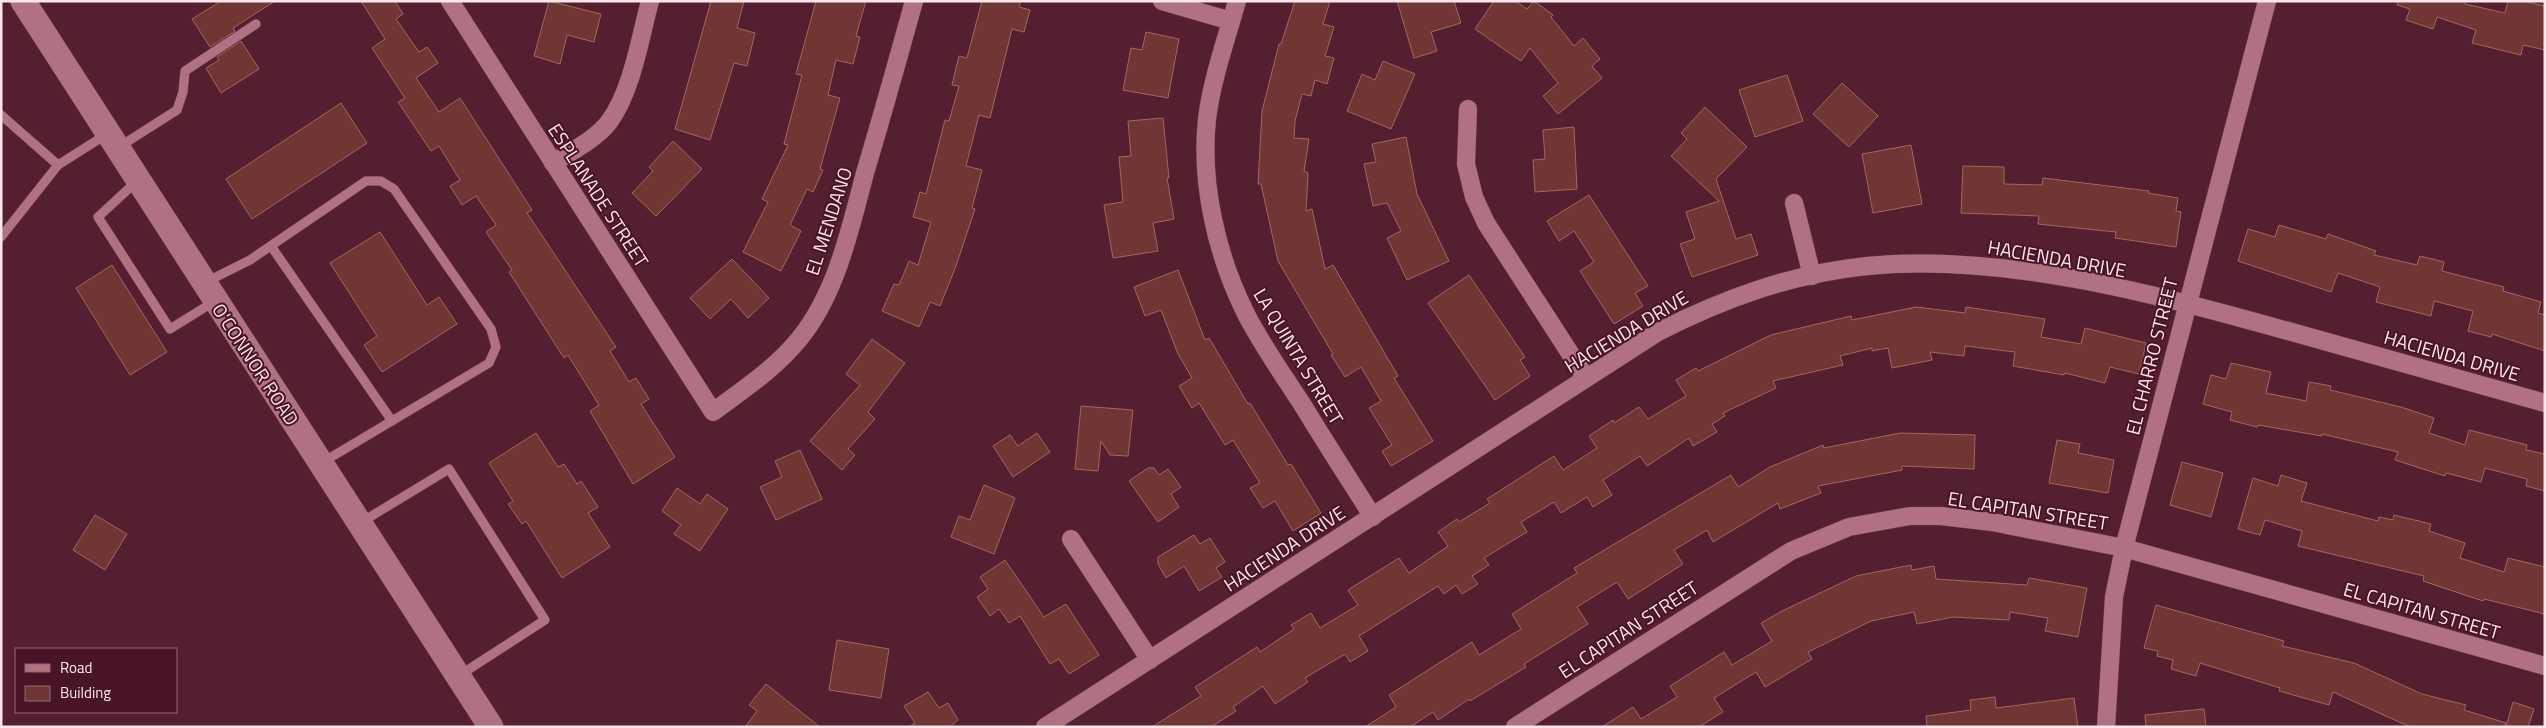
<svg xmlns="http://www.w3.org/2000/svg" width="2546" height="728" viewBox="0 0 2546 728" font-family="'Titillium Web',sans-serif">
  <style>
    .building { fill: #703633; stroke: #a46661 }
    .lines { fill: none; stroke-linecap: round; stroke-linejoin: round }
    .service-casing { stroke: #6a3f4e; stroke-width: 10 }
    .minor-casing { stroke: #6a3f4e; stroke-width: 19 }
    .secondary-casing { stroke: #6a3f4e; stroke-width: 26 }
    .service { stroke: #b07180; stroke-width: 9 }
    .minor { stroke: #b07180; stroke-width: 18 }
    .secondary { stroke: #b07180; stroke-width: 25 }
    .labels { text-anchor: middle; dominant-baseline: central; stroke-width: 4; stroke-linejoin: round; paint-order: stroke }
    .street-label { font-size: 19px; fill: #fde7ec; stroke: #491425 }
  </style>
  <rect width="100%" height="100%" fill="#541f2f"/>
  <g class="building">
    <polygon points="221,1 275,1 233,28 235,31 210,47 192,19"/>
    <polygon points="361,1 395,1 403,14 396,19 419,52 427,47 438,63 416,78 439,112 460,98 532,210 527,213 616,347 610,351 629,382 636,378 649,399 641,404 675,457 633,484 590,411 599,405 568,355 564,358 509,272 512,270 486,232 496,225 476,196 462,205 450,186 460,180 439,146 431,151 398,102 405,98 372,48 385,39"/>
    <polygon points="549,1 601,14 594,42 567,35 560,64 534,56"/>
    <polygon points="711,1 744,1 737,28 755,33 747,66 734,63 710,140 675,129"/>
    <polygon points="816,1 866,1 856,36 860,37 853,64 836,60 828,95 840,98 820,169 823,170 813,192 807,189 790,225 801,231 781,271 743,252 768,202 762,199 788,145 784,144 802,75 796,74"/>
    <polygon points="982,1 1021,1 1019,7 1030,10 1024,32 1012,29 990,118 979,115 966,166 982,170 972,208 975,209 956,266 940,306 930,302 919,327 882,311 894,284 899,285 909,261 918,265 931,222 913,217 920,192 926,194 945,120 949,121 959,86 952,85 959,56 967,58"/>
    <polygon points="1295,1 1330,1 1323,24 1334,27 1325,56 1334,58 1327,84 1315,80 1311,96 1302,94 1295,121 1294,138 1309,139 1304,171 1308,173 1306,211 1312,209 1325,269 1333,265 1398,376 1394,378 1433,441 1391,466 1382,451 1392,445 1369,408 1381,401 1361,367 1345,377 1331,355 1333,354 1278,261 1261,184 1258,184 1262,111 1279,44 1281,44"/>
    <polygon points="1397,1 1454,1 1461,23 1431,32 1437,51 1414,58"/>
    <polygon points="1494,1 1515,1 1527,9 1534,1 1553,15 1551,17 1574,46 1583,38 1600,59 1592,66 1602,78 1558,114 1543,96 1558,83 1530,48 1521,61 1475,29"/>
    <polygon points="2398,1 2466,1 2465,4 2505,13 2508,1 2523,1 2545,6 2545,50 2523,45 2521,55 2472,43 2476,30 2437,17 2433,29 2406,20 2410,9 2397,5"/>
    <polygon points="1146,32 1179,39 1168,98 1123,90 1131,48 1142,50"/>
    <polygon points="241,41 259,69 221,93 206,68 219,60 217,57"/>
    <polygon points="1383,61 1415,74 1391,129 1347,111 1362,74 1375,80"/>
    <polygon points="1787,75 1803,121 1755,137 1739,90"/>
    <polygon points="1842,83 1878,116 1849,147 1813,114"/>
    <polygon points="341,103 367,143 252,219 226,179"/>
    <polygon points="1705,107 1747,147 1716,179 1736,239 1751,234 1758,255 1692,277 1680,244 1695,239 1686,212 1719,201 1671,156 1687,139 1681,133"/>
    <polygon points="1163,118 1169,178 1167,178 1174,219 1153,223 1158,251 1113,258 1104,205 1123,202 1119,157 1131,156 1128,121"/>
    <polygon points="1574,127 1577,189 1535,192 1533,160 1545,159 1543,130"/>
    <polygon points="1406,137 1417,194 1449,261 1407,280 1387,238 1401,231 1387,203 1373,206 1364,164 1376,162 1372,144"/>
    <polygon points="673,141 702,169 656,216 632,193 653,171 649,167"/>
    <polygon points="1911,145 1922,204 1873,213 1862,154"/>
    <polygon points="1963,166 2004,167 2004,184 2042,185 2043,178 2149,191 2148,193 2178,198 2176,211 2181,212 2176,247 2115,238 2116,232 2038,224 2039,216 1961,213"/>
    <polygon points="1589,195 1648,286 1635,293 1643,306 1614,324 1580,271 1594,262 1574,231 1559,241 1547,221"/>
    <polygon points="2279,225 2326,239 2328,234 2376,251 2374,255 2417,265 2420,256 2444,262 2442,271 2504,287 2503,291 2541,302 2538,313 2545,315 2545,351 2492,334 2491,337 2468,331 2473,311 2434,301 2431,316 2376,302 2380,287 2338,273 2331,292 2238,261 2248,229 2275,237"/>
    <polygon points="380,232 427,305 439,297 457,324 382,372 364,345 377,336 330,263"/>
    <polygon points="732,259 769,298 748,318 731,299 710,319 690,298"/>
    <polygon points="112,265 167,352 130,375 76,288"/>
    <polygon points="1178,270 1205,340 1209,338 1248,404 1250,403 1288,465 1291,464 1321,513 1293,531 1275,501 1263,508 1250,488 1260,483 1233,440 1225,445 1199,403 1192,408 1179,386 1192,378 1178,354 1161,310 1145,316 1134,287"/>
    <polygon points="1469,275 1525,357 1520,360 1530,376 1495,400 1428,303"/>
    <polygon points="1916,307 1965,313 1966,307 2045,319 2041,337 2081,344 2085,328 2146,343 2139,374 2110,367 2105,383 2065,373 2064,375 2013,366 2015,352 1965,346 1964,356 1930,352 1932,360 1892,368 1888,348 1872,351 1872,348 1840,356 1843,365 1773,381 1776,388 1723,413 1725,416 1712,424 1717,432 1693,446 1689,438 1647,466 1640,456 1603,480 1612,495 1593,507 1587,497 1561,513 1554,502 1521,522 1527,532 1484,558 1489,565 1472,576 1478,584 1462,594 1456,585 1444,594 1438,586 1359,636 1368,651 1350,662 1345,654 1305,678 1308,682 1275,704 1263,686 1233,707 1236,711 1211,727 1152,727 1201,696 1195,687 1257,647 1260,652 1294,629 1291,625 1311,613 1320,628 1358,605 1348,590 1399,558 1409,573 1448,546 1438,532 1457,519 1459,522 1490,503 1487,499 1554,456 1563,470 1597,448 1589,436 1613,420 1614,423 1639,407 1648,419 1686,396 1676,380 1696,368 1698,371 1771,335 1851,316 1852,320"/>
    <polygon points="872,339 905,363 868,412 875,419 848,449 855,455 842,470 810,441 860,385 846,374"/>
    <polygon points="2231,363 2271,372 2266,393 2306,401 2309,382 2331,386 2330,390 2401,407 2434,418 2429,433 2465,445 2469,430 2527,445 2526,450 2545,454 2545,491 2526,486 2527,479 2485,468 2481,482 2446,473 2445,476 2395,460 2398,452 2322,434 2322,436 2258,425 2257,427 2230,420 2232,412 2203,404 2211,375 2226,379"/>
    <polygon points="1081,406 1133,410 1128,456 1110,455 1101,441 1098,471 1075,469"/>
    <polygon points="536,433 558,467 564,464 577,484 581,481 598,507 588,513 610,547 562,578 526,521 522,524 508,504 513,501 489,463"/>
    <polygon points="1037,433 1050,452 1013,477 993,446 1010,435 1018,446"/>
    <polygon points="1900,433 1975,435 1974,469 1902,466 1902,470 1818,486 1821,493 1780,509 1778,503 1713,542 1707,530 1674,550 1683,564 1628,599 1617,582 1577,607 1588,624 1524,664 1526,667 1470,701 1469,699 1438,720 1433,712 1410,727 1365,727 1396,707 1389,695 1472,642 1479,655 1521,629 1512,614 1577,573 1574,568 1731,475 1738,487 1770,467 1823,445 1824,448"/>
    <polygon points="2057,440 2080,444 2078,453 2114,460 2108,493 2049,483"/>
    <polygon points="800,450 822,499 776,520 760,487 782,477 775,461"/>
    <polygon points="2182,462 2223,473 2211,517 2170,505"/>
    <polygon points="1148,468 1154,468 1159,475 1168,469 1181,487 1171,494 1179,507 1158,522 1129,481"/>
    <polygon points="2281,475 2307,483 2301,501 2378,521 2379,517 2393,520 2394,515 2431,524 2429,531 2465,543 2460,558 2504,572 2508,558 2545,567 2545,614 2484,599 2483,601 2423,581 2424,576 2298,546 2302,531 2265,520 2260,535 2238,529 2253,478 2278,486"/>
    <polygon points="984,485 1015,498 994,554 951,537 959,516 970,520"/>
    <polygon points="677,488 700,504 707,494 728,509 700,551 674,534 681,525 662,511"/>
    <polygon points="95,515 127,534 105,570 73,550"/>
    <polygon points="1194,535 1200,544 1210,538 1225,562 1216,568 1222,577 1199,591 1184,566 1166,578 1158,564 1158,557"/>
    <polygon points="1005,560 1044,617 1066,604 1099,655 1069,674 1059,659 1050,664 1020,616 1009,623 999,609 990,616 977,597 988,589 980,577"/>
    <polygon points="1911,565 1912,570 1934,566 1936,579 2027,585 2029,578 2087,588 2078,637 2045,631 2048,618 2010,612 2009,620 1953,617 1917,624 1914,612 1871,621 1808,652 1812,659 1765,687 1756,672 1714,698 1723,712 1699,727 1602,727 1633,707 1641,719 1677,697 1670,686 1724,652 1732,665 1772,641 1761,623 1782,611 1856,576"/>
    <polygon points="2156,605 2284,641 2282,646 2354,663 2422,694 2466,705 2464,710 2506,723 2505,727 2410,727 2333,692 2329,705 2279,691 2280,688 2200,663 2196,676 2171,669 2173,660 2157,656 2158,651 2144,648"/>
    <polygon points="837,640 889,649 881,698 829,690"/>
    <polygon points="766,684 801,712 820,727 745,727 757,711 749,705"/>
    <polygon points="928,692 939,708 948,703 958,720 950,727 909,727 915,723 904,706"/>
    <polygon points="1995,697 1996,708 2074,698 2078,727 1927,727 1926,716 1971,710 1970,700"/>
    <polygon points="2513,702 2534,709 2528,727 2506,727"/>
    <polygon points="2204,709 2206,727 2146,727 2145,715"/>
  </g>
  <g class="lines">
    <g class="service-casing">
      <g id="service">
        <polyline points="1,115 58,165"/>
        <polyline points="119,147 177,110 183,92 185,71 256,24"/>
        <polyline points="137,181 98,217 170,329 215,301"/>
        <polyline points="1,237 58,165 107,134"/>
        <polyline points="271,246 392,421"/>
        <polyline points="206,282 250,260 366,181 381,181 394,189 491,329 496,347 489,363 323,462"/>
        <polyline points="360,523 449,469 545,620 460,675"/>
      </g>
    </g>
    <g class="minor-casing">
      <g id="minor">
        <path d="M450,1L713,412C744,389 776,368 800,338C837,292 850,229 865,173C882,116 898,59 914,1"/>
        <polyline points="1162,1 1231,21"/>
        <path d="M1237,1C1226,40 1212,79 1207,119C1200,184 1217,256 1246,314C1262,345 1283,375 1302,404C1325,442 1349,479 1373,517"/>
        <polyline points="1468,109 1466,164 1474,197 1486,223 1586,378"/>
        <path d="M553,163C572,151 596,139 609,122C632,91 640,38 650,1"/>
        <polyline points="1794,203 1812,276"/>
        <polyline points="1071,539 1150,660"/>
        <path d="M1045,727L1658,332C1725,298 1791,274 1867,266C2006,253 2155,294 2288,331C2373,355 2459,379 2545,403"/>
        <polyline points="1515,727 1791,551 1849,527 1910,516 1941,516 1992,522 2124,548 2545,666"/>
        <polyline points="2106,727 2114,597 2124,548 2267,1"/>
      </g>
    </g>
    <g class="secondary-casing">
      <polyline id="secondary" points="23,1 491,727"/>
    </g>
    <use href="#service" class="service"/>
    <use href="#minor" class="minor"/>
    <use href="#secondary" class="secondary"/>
  </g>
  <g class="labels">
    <g class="street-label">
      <text transform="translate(599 195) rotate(57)">ESPLANADE STREET</text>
      <text transform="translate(828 221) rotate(-72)">EL MENDANO</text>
      <text transform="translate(2057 258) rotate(10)">HACIENDA DRIVE</text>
      <text transform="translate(1626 331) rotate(-31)">HACIENDA DRIVE</text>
      <text transform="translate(2452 355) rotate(16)">HACIENDA DRIVE</text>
      <text transform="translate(1299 356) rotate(59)">LA QUINTA STREET</text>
      <text transform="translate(2151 356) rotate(-76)">EL CHARRO STREET</text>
      <text transform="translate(256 364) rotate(57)">O'CONNOR ROAD</text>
      <text transform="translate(2028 510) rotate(9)">EL CAPITAN STREET</text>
      <text transform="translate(1284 548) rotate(-33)">HACIENDA DRIVE</text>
      <text transform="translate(2422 610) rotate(16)">EL CAPITAN STREET</text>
      <text transform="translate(1628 629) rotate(-33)">EL CAPITAN STREET</text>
    </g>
  </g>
  <rect width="2546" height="728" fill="none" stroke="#fde7ec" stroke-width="5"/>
  <rect x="15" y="648" width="162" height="65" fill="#491425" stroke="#916875"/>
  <rect x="25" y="664" width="25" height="8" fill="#b07180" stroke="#916875"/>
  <text x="60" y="673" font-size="15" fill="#fde7ec">Road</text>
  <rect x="25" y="686" width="25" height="15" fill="#703633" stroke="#916875"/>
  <text x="60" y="698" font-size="15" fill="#fde7ec">Building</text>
</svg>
